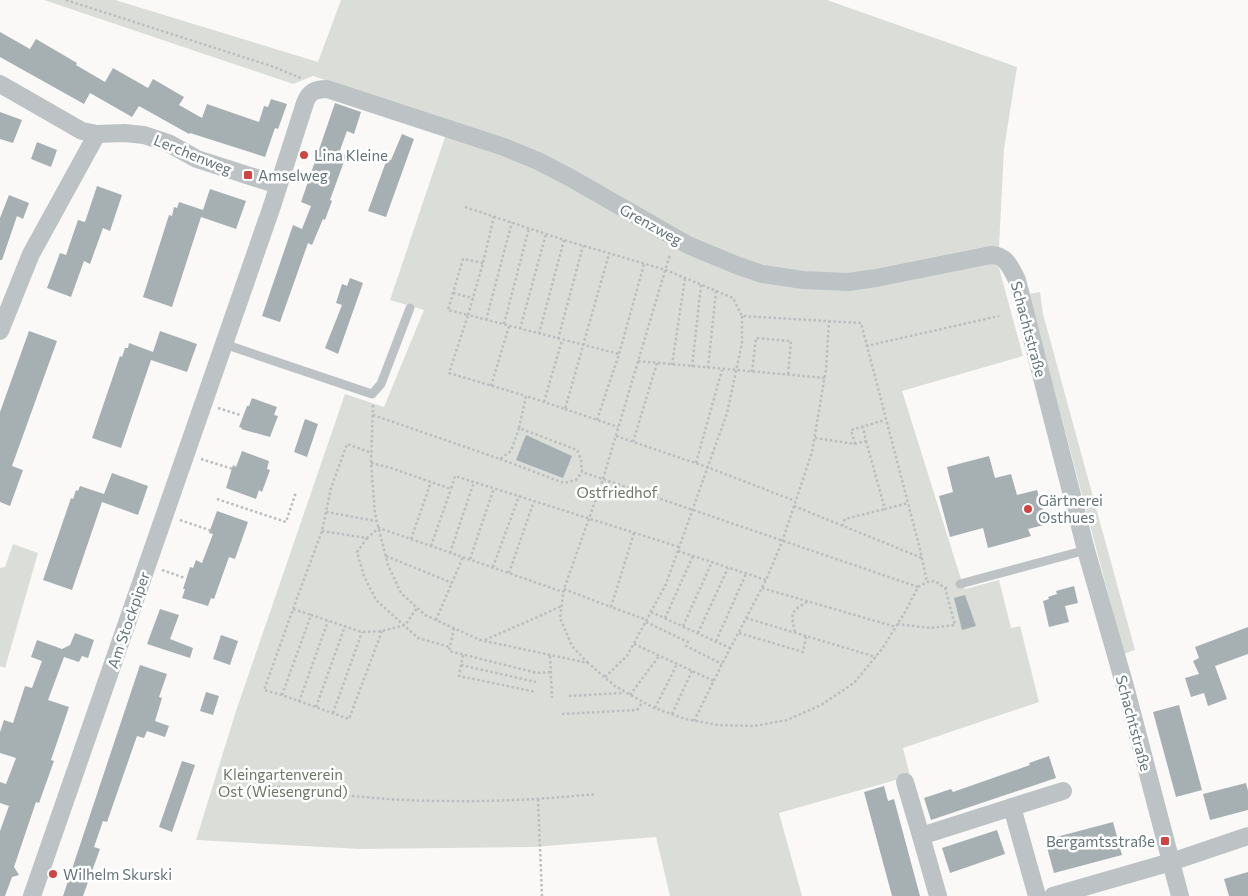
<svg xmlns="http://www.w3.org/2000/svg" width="1248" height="896" viewBox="0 0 1248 896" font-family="Commissioner,sans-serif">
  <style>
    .green { fill: #dbded8 }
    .building { fill: #a6b0b2 }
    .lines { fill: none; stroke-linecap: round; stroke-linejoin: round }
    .path { stroke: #babec0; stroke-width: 2.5; stroke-dasharray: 2.5 2.5; stroke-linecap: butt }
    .lane { stroke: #bdc3c5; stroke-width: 9 }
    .street { stroke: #bdc3c5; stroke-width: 18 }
    .poi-dot { fill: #d04442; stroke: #fff; stroke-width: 2 }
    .labels { text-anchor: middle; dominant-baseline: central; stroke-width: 5; stroke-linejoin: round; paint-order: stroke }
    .street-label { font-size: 15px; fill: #647579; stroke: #fff }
    .poi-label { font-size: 15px; fill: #647579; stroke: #fff; text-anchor: start }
    .park-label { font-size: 15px; fill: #6d7866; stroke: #fff }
  </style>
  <rect width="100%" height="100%" fill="#faf9f8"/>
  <g class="green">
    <polygon points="44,0 115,0 318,62 341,0 827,0 1017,67 1004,149 999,247 847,275 763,268 704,244 658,218 437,117 313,76 293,84"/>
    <polygon points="446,134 502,152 762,280 992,262 999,268 1023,356 902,391 961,579 965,589 999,580 1011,628 1020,626 1039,702 903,748 910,776 779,813 802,896 670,896 656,837 534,847 360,849 196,840 236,711 345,394 384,407 424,310 390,300"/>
    <polygon points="1040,292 1043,314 1135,650 1124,654 1029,294"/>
    <polygon points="13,544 38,553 5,668 0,666 0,568 5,567"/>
  </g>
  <g class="building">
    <polygon points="0,32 30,49 36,39 77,63 76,65 105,82 113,68 148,88 153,79 184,97 179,105 202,118 207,104 259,122 264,106 268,107 271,99 287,104 278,129 275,128 265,157 190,133 189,134 139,106 132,117 90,93 84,104 0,57"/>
    <polygon points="335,103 361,112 354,134 347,131 339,153 346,156 330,200 332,201 325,220 323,219 312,245 308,243 280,322 262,316 293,225 302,229 311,206 301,202"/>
    <polygon points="0,112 22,120 13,143 0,139"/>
    <polygon points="402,134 414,139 386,217 368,211 387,159 391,160"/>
    <polygon points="37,142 57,150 51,167 31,159"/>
    <polygon points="97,186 122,195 110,231 103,228 90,264 84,261 71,297 47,288 60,253 66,255 78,220 85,222"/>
    <polygon points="210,189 246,201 236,229 201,217 172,307 143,297 169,215 172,216 174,207 177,208 179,202 203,210"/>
    <polygon points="9,195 29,203 23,219 17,216 2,260 0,260 0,218"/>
    <polygon points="350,278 363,283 338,354 325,348 342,305 336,303 342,284 347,286"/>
    <polygon points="29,331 57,341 12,466 23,470 10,506 0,502 0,412"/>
    <polygon points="160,331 197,344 187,372 151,360 121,448 92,438 120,356 122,357 125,348 128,348 129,343 153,352"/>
    <polygon points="252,398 277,407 274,415 278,416 270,437 241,429 242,428 239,427 247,406 249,406"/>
    <polygon points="305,419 318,424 307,457 294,452"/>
    <polygon points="526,435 572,456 563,478 516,460"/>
    <polygon points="242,451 269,461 267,469 270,470 262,492 259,490 256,499 226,488 233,465 236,467"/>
    <polygon points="989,456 995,478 1011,474 1017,495 1037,490 1048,524 1028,529 1031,536 988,548 983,528 950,537 939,496 953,492 947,467"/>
    <polygon points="112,473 148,486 138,515 102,502 72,590 43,580 71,498 73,499 76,490 78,491 80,486 104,494"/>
    <polygon points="217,511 248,522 235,559 229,557 214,599 211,598 208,606 182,598 185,589 183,589 190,567 193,568 196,560 202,563 213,534 209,533"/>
    <polygon points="1074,586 1078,603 1065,606 1069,622 1049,627 1043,601 1049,599 1048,597 1057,594 1056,591"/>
    <polygon points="965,595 976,626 962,630 954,598"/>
    <polygon points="160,609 179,615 170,639 193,648 190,658 147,644"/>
    <polygon points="1248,627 1248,654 1215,666 1227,699 1208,706 1204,693 1191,697 1185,678 1199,674 1193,661 1199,658 1195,647"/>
    <polygon points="75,633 94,640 88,658 82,656 79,662 64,657 48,700 69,707 51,760 54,761 39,803 36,802 14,867 19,875 12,877 5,896 0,896 0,831 9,806 0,803 0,782 6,784 16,758 0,753 0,732 4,720 13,723 25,686 32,688 42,661 31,657 37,640 62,649 70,645"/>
    <polygon points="221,635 238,641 230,665 213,659"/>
    <polygon points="140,665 167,674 159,697 162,698 155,721 169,726 165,737 147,731 144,738 137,736 107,822 103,821 94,847 100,849 83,896 63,896"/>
    <polygon points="206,692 219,696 213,715 200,711"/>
    <polygon points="1179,705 1202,790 1176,797 1153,712"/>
    <polygon points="1049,756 1056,778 931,820 924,798 951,789 953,792 1030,765 1029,763"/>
    <polygon points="182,761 195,765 172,832 159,827"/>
    <polygon points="1246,783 1248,791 1248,810 1210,820 1203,794"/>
    <polygon points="884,786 888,801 894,799 920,896 892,896 864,792"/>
    <polygon points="1113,822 1122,855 1054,873 1045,840"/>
    <polygon points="997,830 1005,854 950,873 942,848"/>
    <polygon points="1248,872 1248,896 1229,896 1224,879"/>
  </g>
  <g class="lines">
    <g class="path">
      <polyline points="66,0 274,67 303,79"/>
      <polyline points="465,207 564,240 666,270 733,298 742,316 861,323 920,549 927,582"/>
      <polyline points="494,216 483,263 468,315 619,354"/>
      <polyline points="483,263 463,259 448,310 468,315 449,373 526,396"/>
      <polyline points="453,293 473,298"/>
      <polyline points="486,320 512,222"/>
      <polyline points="504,324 529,228"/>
      <polyline points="520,329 546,234"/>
      <polyline points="539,334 564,240"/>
      <polyline points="558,339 583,246"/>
      <polyline points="866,346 999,316"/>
      <polyline points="638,361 825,378"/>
      <polyline points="672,365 685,278"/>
      <polyline points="692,367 701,285"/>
      <polyline points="708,368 716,291"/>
      <polyline points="752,372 756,338 791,341 788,375"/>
      <polyline points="491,386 509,326"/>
      <polyline points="544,402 562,340"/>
      <polyline points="373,405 371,463 375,514 388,565 401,593 425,615 480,640 588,663 615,686 652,707 685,719 718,725 754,726 787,720 821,705 854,683 882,649 905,612 918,587 927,582 935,581 945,588 948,587"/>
      <polyline points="218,408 240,415"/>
      <polyline points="565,409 618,427"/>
      <polyline points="373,415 500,459 511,451 519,428 577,450 581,459 582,472 918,587"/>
      <polyline points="597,420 619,354 644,264"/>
      <polyline points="519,428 526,396 565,409 609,254"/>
      <polyline points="616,436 707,467 795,501"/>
      <polyline points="815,438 855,444 866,441 863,427"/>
      <polyline points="866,441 885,509 908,503"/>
      <polyline points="633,442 657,363"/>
      <polyline points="855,444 851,430 885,420"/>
      <polyline points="201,459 233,469"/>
      <polyline points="500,459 564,483 576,480 582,472"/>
      <polyline points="371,463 388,467 451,489 455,476 679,547"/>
      <polyline points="696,463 722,370"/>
      <polyline points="217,499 286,522 296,492"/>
      <polyline points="794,506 922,558"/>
      <polyline points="326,512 376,521"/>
      <polyline points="180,520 212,531"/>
      <polyline points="842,526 845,519 885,509"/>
      <polyline points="322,531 367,538 379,528 563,592"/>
      <polyline points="634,533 611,607 647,620"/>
      <polyline points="367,538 357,552 364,576 376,600 418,638 450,647"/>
      <polyline points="411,539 431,482"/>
      <polyline points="431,546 451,489"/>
      <polyline points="678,551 766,580"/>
      <polyline points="450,553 474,482"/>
      <polyline points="386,556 452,583"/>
      <polyline points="470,559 494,488"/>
      <polyline points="493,567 519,496"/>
      <polyline points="162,570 185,578"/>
      <polyline points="509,573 534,501"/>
      <polyline points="762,588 896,627"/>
      <polyline points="564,589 611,607"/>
      <polyline points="293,609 322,531 331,488 347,444 372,453"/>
      <polyline points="651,612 730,648"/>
      <polyline points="665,618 693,556"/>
      <polyline points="746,618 876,657"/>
      <polyline points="436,620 463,557"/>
      <polyline points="646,622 688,642 686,646 722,664"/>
      <polyline points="897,624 930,628 955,625 945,588"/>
      <polyline points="683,626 712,562"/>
      <polyline points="454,628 449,651 537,673 551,672"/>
      <polyline points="382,631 349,719 282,695 311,615 362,632 382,631 405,625 417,608"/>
      <path d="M795,632C790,612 791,611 809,601"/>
      <polyline points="698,633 728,568"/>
      <polyline points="739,633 803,652 806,636"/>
      <polyline points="485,640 562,606"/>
      <polyline points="716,641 746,574"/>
      <polyline points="634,644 714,681"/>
      <polyline points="463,655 459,676 536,692"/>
      <polyline points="550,656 552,698"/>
      <polyline points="588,663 572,646 560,618 564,589 603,479 670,254"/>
      <polyline points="461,665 536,682"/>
      <polyline points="605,677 627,656 666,584 727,413 742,343 742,316"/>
      <polyline points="282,695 264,690 293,609 311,615"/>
      <polyline points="630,695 659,656"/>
      <polyline points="569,696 621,693 623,691"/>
      <polyline points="299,702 328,621"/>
      <polyline points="316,707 345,626"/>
      <polyline points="655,708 677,664"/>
      <polyline points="333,713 362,632"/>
      <polyline points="562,714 637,710 643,702"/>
      <polyline points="672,714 692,671"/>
      <polyline points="694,721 722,664 766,580 782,542 812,452 826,369 829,321"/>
      <path d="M245,778H253L262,785C323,793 383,801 444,801C495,802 545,799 596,794"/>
      <polyline points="538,799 542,896"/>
    </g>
    <g class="lane">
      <polyline points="224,344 372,394 381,384 410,308"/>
      <polyline points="960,584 1086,550"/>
    </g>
    <g class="street">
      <polyline points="0,84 82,131 97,134 124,133 144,135 168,143 197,159 278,185"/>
      <polyline points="0,331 31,254 97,134"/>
      <polyline points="905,782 921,836"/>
      <polyline points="1012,807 1063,791"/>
      <path d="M32,896L272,206L305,103C309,92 315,89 327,89L504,147L538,161L569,177L688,245L736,265L762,274L803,280L848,282L876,278L991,255C1006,255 1011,268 1017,280L1086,550L1126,690L1180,896"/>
      <polyline points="938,896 921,836 1012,807 1037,896"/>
      <polyline points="1053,896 1171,862 1248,836"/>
    </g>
  </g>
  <g class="poi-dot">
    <circle cx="304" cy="155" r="5"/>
    <rect x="243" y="170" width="10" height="10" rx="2.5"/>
    <circle cx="1028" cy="509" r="5"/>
    <rect x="1160" y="836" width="10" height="10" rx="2.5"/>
    <circle cx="53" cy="874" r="5"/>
  </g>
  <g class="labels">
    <g class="street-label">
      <text transform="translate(193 154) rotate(22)">Lerchenweg</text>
      <text transform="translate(651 224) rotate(29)">Grenzweg</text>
      <text transform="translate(1029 329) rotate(75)">Schachtstraße</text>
      <text transform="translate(128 620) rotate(-71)">Am Stockpiper</text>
      <text transform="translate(1134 723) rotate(75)">Schachtstraße</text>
    </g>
    <g class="poi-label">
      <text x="314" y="155">Lina Kleine</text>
      <text x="258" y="175">Amselweg</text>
      <text x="1038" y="500">Gärtnerei<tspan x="1038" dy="17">Osthues</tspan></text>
      <text x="1155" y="841" text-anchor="end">Bergamtsstraße</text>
      <text x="63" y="874">Wilhelm Skurski</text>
    </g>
    <g class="park-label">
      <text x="617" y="492">Ostfriedhof</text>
      <text x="283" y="774">Kleingartenverein<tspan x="283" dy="17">Ost (Wiesengrund)</tspan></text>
    </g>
  </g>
</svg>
